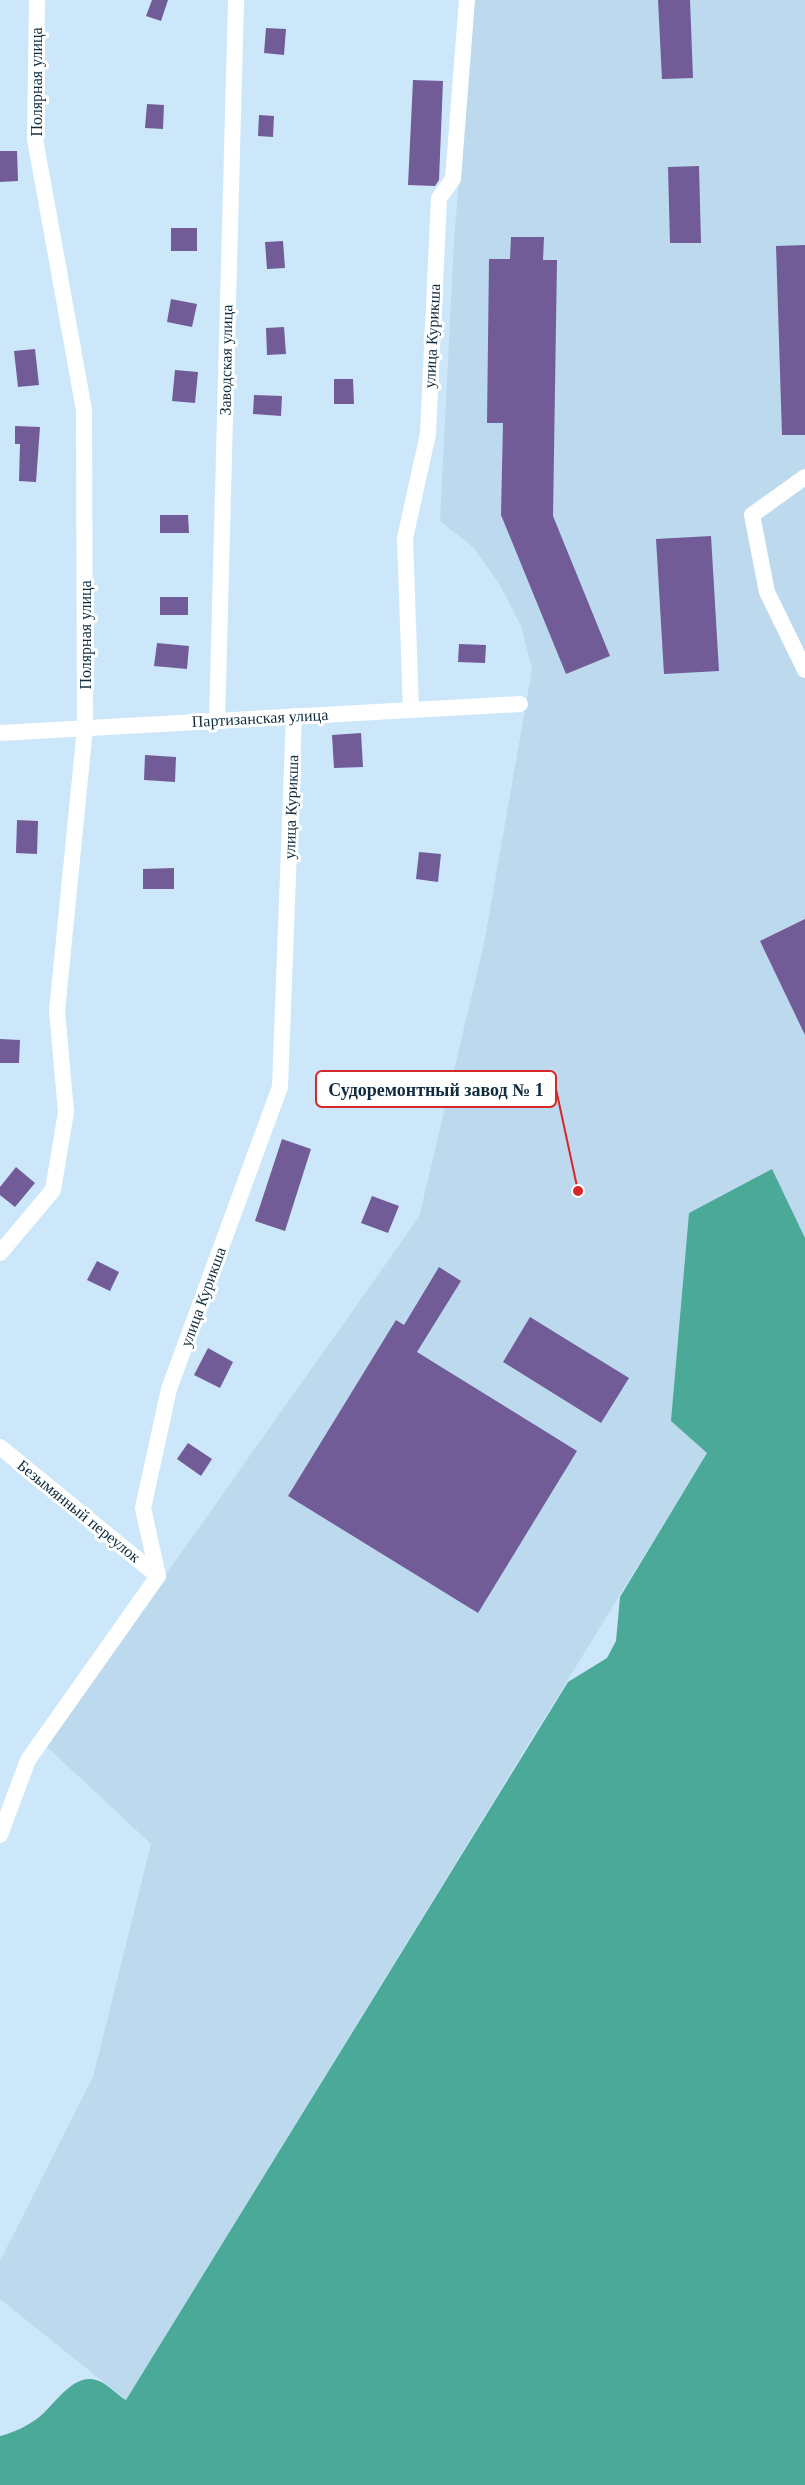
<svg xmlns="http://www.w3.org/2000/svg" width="805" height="2485" viewBox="0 0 805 2485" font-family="Georgia,serif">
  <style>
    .built { fill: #bcd9ee }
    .water { fill: #4aa997 }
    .building { fill: #715c98 }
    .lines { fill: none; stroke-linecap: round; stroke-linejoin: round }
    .minor { stroke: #fff; stroke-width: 16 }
    .labels { text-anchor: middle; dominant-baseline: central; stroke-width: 6; stroke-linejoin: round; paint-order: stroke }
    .street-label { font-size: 16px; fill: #102c3e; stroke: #fff }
    .leader { fill: none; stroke: #d62828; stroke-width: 2 }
    .callout-dot { fill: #d62828; stroke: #fff; stroke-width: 2 }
    .callout { fill: #fff; stroke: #d62828; stroke-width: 2 }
    .callout-label { font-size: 18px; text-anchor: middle; font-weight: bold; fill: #102c3e }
  </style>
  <rect width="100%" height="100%" fill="#cde7fa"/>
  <polygon class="built" points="474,0 805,0 805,1238 772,1170 707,1453 126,2400 0,2299 0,2261 93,2077 151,1844 45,1745 419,1217 484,944 532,669 521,626 500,585 473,547 440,521 454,241"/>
  <path class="water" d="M772,1169L805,1238V2485H0V2436C13,2433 27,2426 38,2418C55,2405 74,2370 99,2381C109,2385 117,2395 126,2400L568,1682L607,1658L616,1641L620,1597L707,1453L671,1421L689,1213Z"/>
  <g class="building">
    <polygon points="152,0 168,0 161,21 146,16"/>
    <polygon points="658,0 690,0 693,78 662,79"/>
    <polygon points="266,28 286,29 284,55 264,53"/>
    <polygon points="413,80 443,81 439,180 435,186 408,185"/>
    <polygon points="147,104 164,105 163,129 145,128"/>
    <polygon points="259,115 274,116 273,137 258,136"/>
    <polygon points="0,151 17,151 18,181 0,182"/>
    <polygon points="699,166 701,243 670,243 668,167"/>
    <rect x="171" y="228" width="26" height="23"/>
    <polygon points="511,237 544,237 543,260 557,260 553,516 610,656 566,674 501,515 503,423 487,423 489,259 510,259"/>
    <polygon points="283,241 285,268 267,269 265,242"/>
    <polygon points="805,245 805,435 782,435 776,246"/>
    <polygon points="171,299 197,304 192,327 167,322"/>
    <polygon points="284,327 286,354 267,355 266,328"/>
    <polygon points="35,349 39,385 18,387 14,351"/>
    <polygon points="175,370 198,372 195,403 172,401"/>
    <polygon points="334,379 353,379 354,404 334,404"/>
    <polygon points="254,395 282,396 281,416 253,414"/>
    <polygon points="15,426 40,427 36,482 19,481 20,444 15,444"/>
    <polygon points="160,515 188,515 189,533 160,533"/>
    <polygon points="711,536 719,671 664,674 656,539"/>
    <rect x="160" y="597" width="28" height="18"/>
    <polygon points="157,643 189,646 187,669 154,666"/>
    <polygon points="459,644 486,645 485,663 458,662"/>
    <polygon points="361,733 363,767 334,768 332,735"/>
    <polygon points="145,755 176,757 175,782 144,780"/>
    <polygon points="17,820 38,821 37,854 16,853"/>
    <polygon points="419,852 441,854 438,882 416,879"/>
    <polygon points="174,868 174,889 143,889 143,869"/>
    <polygon points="805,919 805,1035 760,941"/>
    <polygon points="0,1039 20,1040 19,1063 0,1063"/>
    <polygon points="282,1139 311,1149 285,1231 255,1221"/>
    <polygon points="16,1167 35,1183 15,1207 0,1195 0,1187"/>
    <polygon points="372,1196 399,1206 388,1233 361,1223"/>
    <polygon points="97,1261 119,1272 110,1291 87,1280"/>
    <polygon points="439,1267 461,1281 417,1352 577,1451 478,1613 288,1496 396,1320 404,1325"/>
    <polygon points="530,1317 629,1378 601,1423 503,1362"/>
    <polygon points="208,1348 233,1362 220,1388 194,1375"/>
    <polygon points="188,1443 212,1459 201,1476 177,1459"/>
  </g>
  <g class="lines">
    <g class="minor">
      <polyline points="805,477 752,515 767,592 805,670"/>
      <polyline points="411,710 405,538 428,434 439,198 453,179 467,0"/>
      <polyline points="217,721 236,0"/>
      <polyline points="0,733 520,704"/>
      <polyline points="0,1253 53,1190 66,1112 57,1011 85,728 84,410 35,139 37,0"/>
      <polyline points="0,1447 158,1576"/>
      <polyline points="0,1835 28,1760 158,1576 143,1508 169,1389 280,1087 294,716"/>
    </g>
  </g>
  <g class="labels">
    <g class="street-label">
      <text transform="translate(36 82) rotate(-90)">Полярная улица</text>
      <text transform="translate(432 336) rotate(-87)">улица Курикша</text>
      <text transform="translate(226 360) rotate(-89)">Заводская улица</text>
      <text transform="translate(85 635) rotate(-90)">Полярная улица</text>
      <text transform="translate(260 718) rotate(-3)">Партизанская улица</text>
      <text transform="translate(291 807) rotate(-88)">улица Курикша</text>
      <text transform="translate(203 1297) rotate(-70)">улица Курикша</text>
      <text transform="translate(79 1511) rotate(39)">Безымянный переулок</text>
    </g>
  </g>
  <path class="leader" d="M578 1191L556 1089"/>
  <circle class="callout-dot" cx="578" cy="1191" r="6"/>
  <rect class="callout" x="316" y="1071" width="240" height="36" rx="6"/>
  <g class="callout-label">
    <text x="436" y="1096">Судоремонтный завод № 1</text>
  </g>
</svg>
